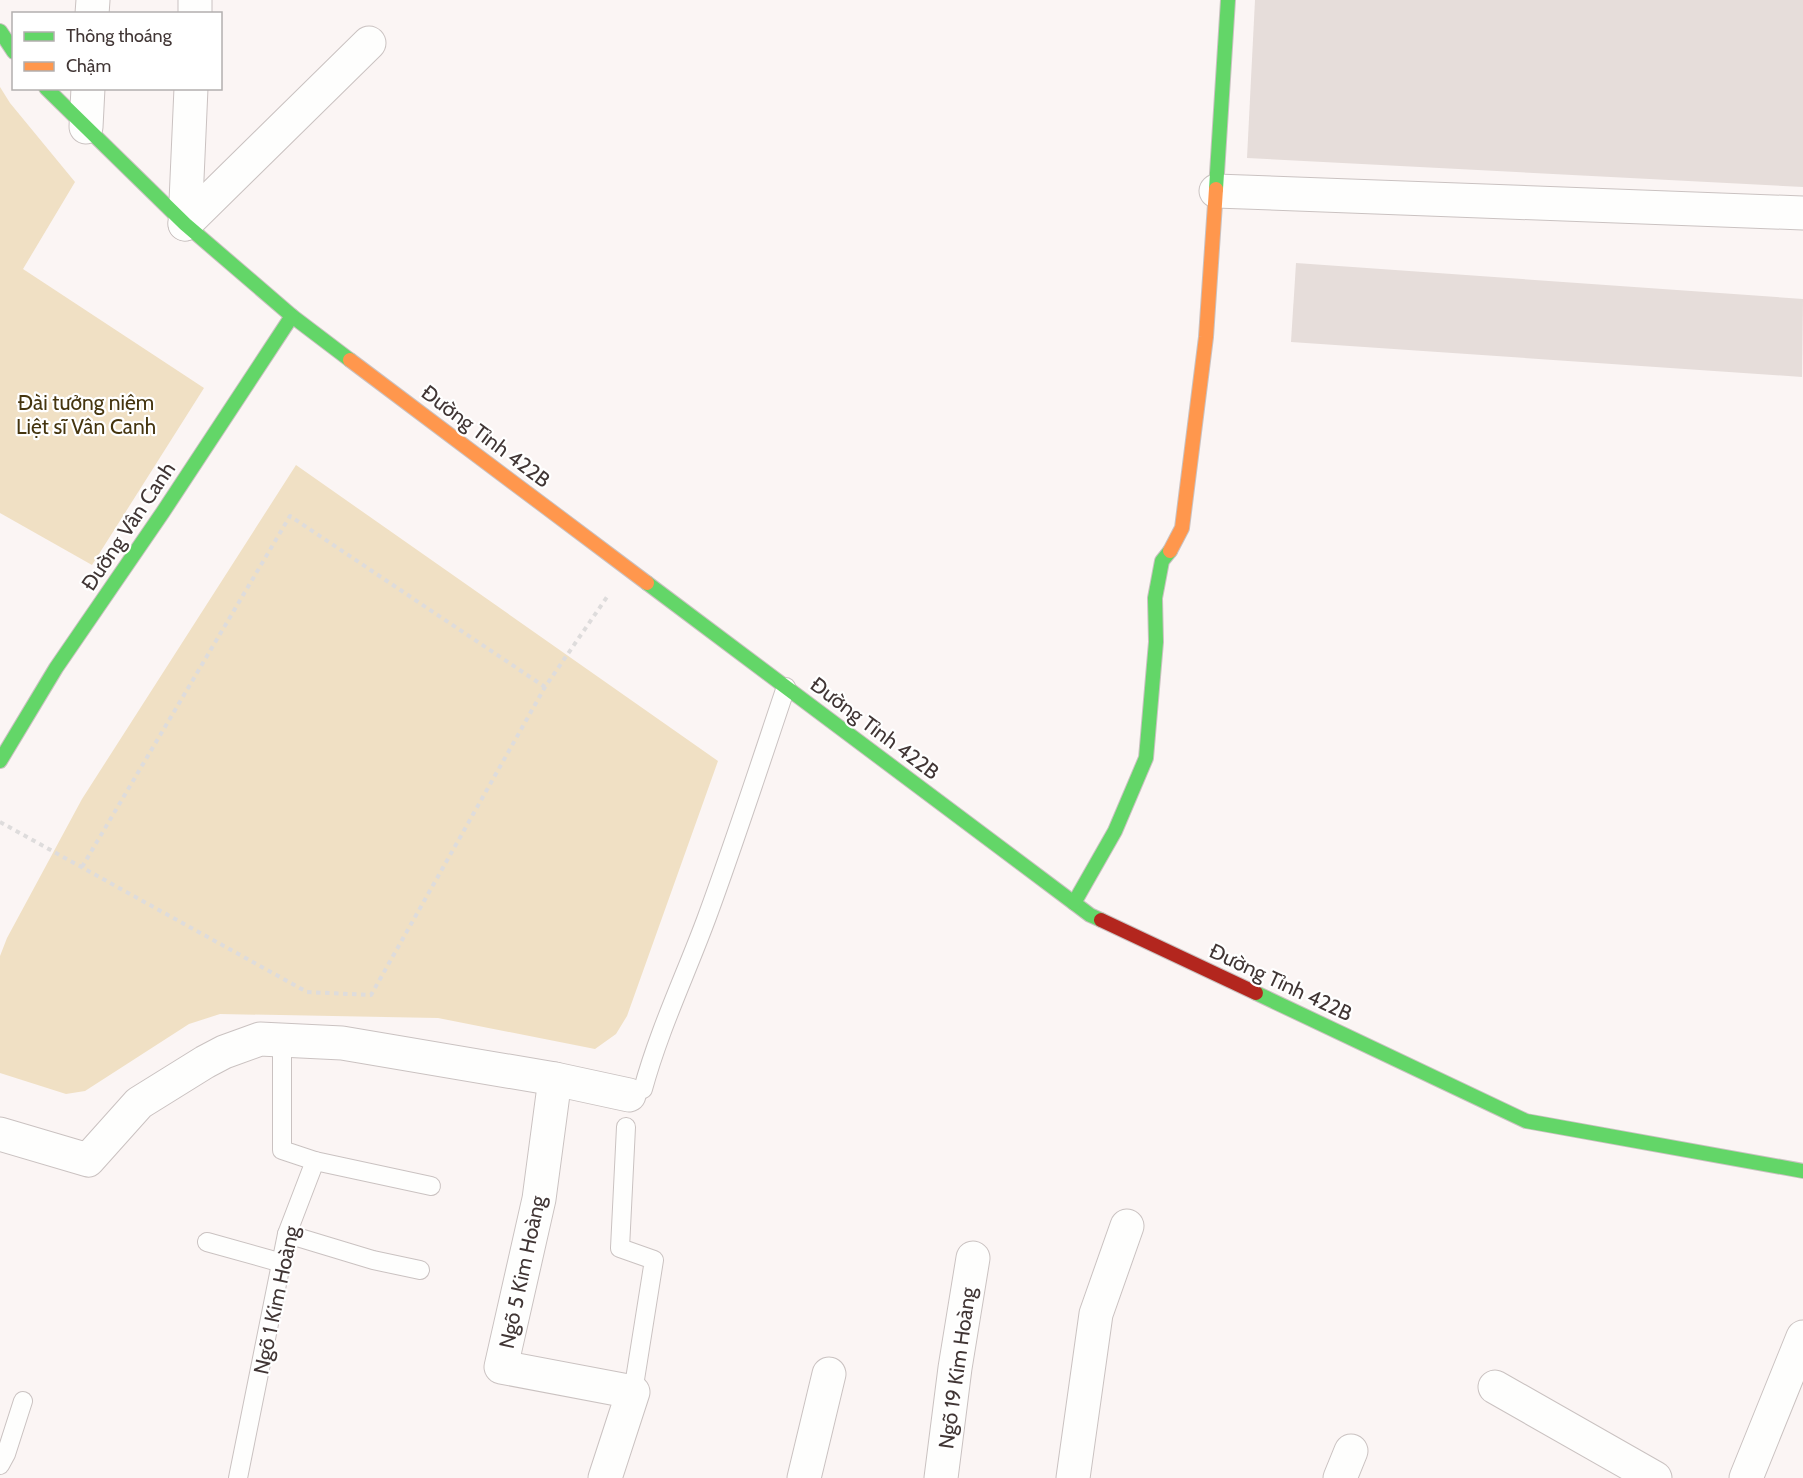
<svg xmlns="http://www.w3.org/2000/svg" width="1803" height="1478" viewBox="0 0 1803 1478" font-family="Cabin,sans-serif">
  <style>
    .green { fill: #f0e0c4 }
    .building { fill: #e6ddda }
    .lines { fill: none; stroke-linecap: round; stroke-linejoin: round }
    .lane-casing { stroke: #cac2c1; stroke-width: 20 }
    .street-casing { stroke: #cac2c1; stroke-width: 35 }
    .fast-casing { stroke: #cac2c1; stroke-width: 16 }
    .slow-casing { stroke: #cac2c1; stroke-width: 16 }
    .jam-casing { stroke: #cac2c1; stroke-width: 16 }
    .path { stroke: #dedcdc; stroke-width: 4; stroke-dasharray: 4.5 4.5; stroke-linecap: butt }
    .lane { stroke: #fefefd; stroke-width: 18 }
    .street { stroke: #fefefd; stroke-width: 33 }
    .fast { stroke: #63d668; stroke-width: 14 }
    .slow { stroke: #ff974d; stroke-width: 14 }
    .jam { stroke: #b3261e; stroke-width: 14 }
    .labels { text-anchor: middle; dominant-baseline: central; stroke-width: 4.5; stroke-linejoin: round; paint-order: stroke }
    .park-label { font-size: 21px; fill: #45350f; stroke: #fff }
    .street-label { font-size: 21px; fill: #413635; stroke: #fff }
  </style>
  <rect width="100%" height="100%" fill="#fbf5f4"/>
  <g class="green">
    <polygon points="0,87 10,103 75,182 23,269 204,388 92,565 0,513"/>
    <polygon points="296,465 718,761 627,1016 616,1034 595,1049 438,1018 220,1014 189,1024 85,1091 66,1094 0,1073 0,956 7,938 82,799"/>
  </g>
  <g class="building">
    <polygon points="1255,0 1803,0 1803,187 1247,158"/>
    <polygon points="1296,263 1803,299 1802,377 1291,342"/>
  </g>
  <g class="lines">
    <g class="lane-casing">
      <g id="lane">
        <polyline points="282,1040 282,1150 315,1161 431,1186"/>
        <path d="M629,1095L643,1089C659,1030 686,974 707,917C735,841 760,764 786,687"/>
        <polyline points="626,1127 620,1248 654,1260 633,1392"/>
        <polyline points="287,1234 373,1260 420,1270"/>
        <polyline points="207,1242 282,1263"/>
        <polyline points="0,1465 6,1454 23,1401"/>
        <polyline points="238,1478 287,1234 315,1161"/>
      </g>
    </g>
    <g class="street-casing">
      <g id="street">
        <polyline points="92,14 93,0"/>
        <polyline points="195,14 195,0"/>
        <polyline points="86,127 88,88"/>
        <polyline points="1216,191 1803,213"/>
        <polyline points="185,224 369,43"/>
        <polyline points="185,224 191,88"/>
        <polyline points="555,1079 539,1199 501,1367 633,1392 605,1478"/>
        <polyline points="0,1134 88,1160 139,1103 205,1062 224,1052 260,1039 342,1043 555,1079 629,1095"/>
        <polyline points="1495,1387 1655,1478"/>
        <polyline points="804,1478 829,1374"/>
        <polyline points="941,1478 955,1368 973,1258"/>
        <polyline points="1073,1478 1096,1314 1127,1226"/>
        <polyline points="1340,1478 1351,1451"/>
        <polyline points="1746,1478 1803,1337"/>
      </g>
    </g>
    <g class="fast-casing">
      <g id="fast">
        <polyline points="0,31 14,52"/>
        <polyline points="46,88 185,224 292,316 350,360"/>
        <polyline points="1216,189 1228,0"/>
        <polyline points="647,583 1090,915 1101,920"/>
        <polyline points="0,761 56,668 163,512 292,316"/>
        <polyline points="1074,903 1115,831 1146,758 1156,642 1155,598 1162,561 1170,551"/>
        <polyline points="1256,993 1526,1121 1803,1171"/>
      </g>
    </g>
    <g class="slow-casing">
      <g id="slow">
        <polyline points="350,360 647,583"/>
        <polyline points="1170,551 1182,528 1206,337 1216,189"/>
      </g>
    </g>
    <g class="jam-casing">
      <polyline id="jam" points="1101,920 1256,993"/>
    </g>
    <g class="path">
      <polyline points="0,822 307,992 371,995 545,687 607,597"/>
      <polyline points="82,867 290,516 545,687"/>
    </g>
    <use href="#lane" class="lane"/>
    <use href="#street" class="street"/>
    <use href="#fast" class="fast"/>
    <use href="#slow" class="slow"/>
    <use href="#jam" class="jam"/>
  </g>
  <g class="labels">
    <g class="park-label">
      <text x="86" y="402">Đài tưởng niệm<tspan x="86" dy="24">Liệt sĩ Vân Canh</tspan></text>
    </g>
    <g class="street-label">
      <text transform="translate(486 436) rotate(37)">Đường Tỉnh 422B</text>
      <text transform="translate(128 526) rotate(-56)">Đường Vân Canh</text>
      <text transform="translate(875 728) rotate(37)">Đường Tỉnh 422B</text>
      <text transform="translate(1281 982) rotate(25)">Đường Tỉnh 422B</text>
      <text transform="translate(522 1272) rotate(-78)">Ngõ 5 Kim Hoàng</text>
      <text transform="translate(276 1300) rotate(-78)">Ngõ 1 Kim Hoàng</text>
      <text transform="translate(957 1368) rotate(-82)">Ngõ 19 Kim Hoàng</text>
    </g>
  </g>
  <rect x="12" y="12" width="210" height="78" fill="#ffffff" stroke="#b3afae" stroke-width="1.5"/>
  <rect x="24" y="32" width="30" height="9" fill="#63d668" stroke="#b3afae" stroke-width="1.5"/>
  <text x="66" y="42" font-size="18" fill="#413635">Thông thoáng</text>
  <rect x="24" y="62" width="30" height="9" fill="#ff974d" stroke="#b3afae" stroke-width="1.5"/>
  <text x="66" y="72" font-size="18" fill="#413635">Chậm</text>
</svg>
